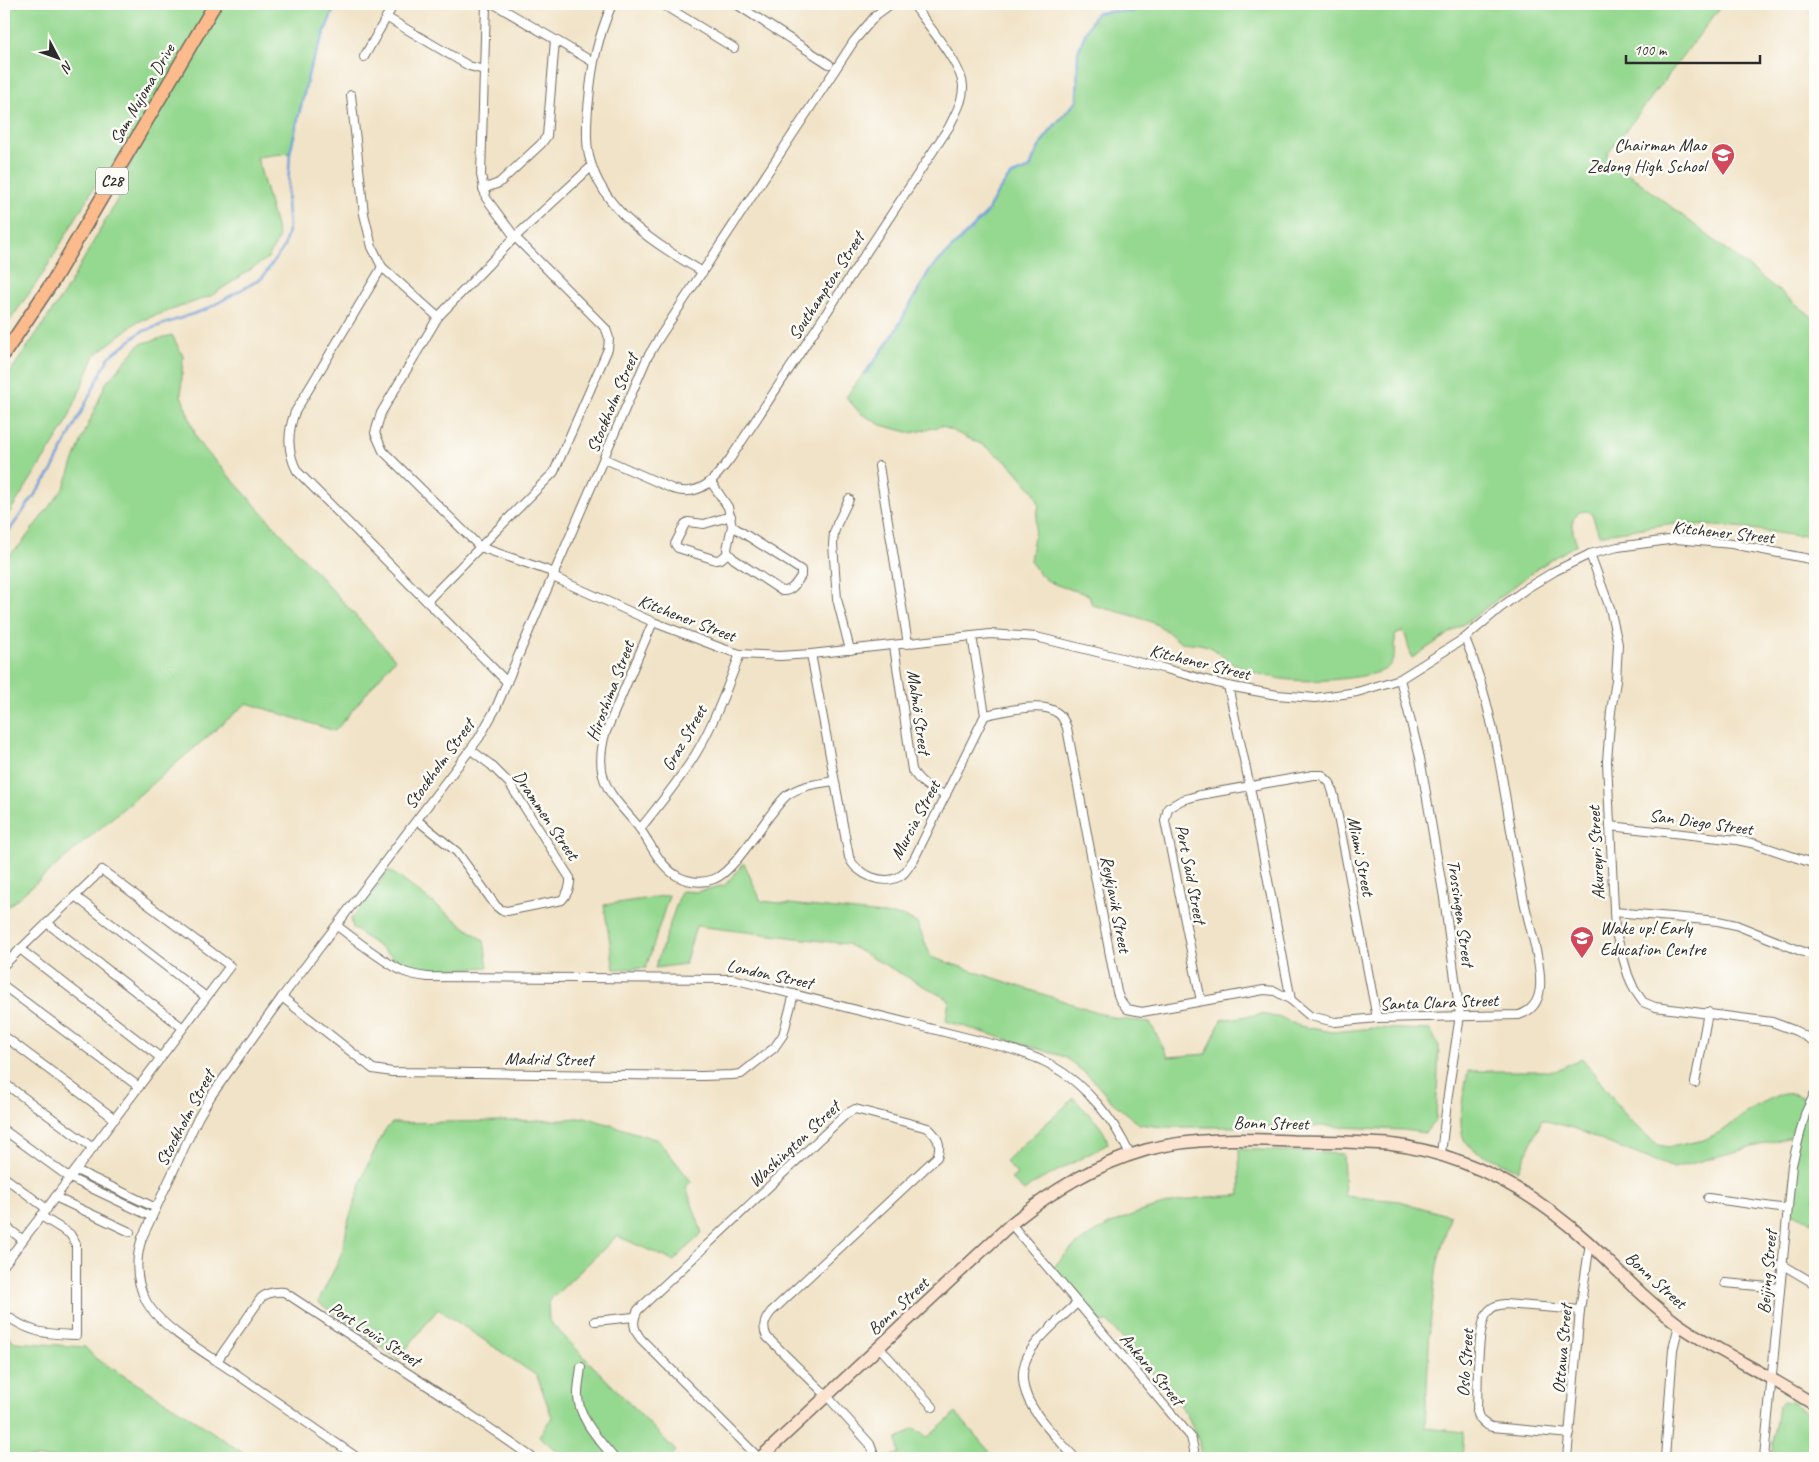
<svg xmlns="http://www.w3.org/2000/svg" width="1819" height="1462" viewBox="0 0 1819 1462" font-family="Caveat,sans-serif">
  <style>
    .green { fill: #95d890; stroke: #60825e }
    .lines { fill: none; stroke-linecap: round; stroke-linejoin: round }
    .stream { stroke: #6e9ed7; stroke-width: 2.5 }
    .street-casing { stroke: #706b62; stroke-width: 10 }
    .secondary-casing { stroke: #706b62; stroke-width: 14 }
    .primary-casing { stroke: #706b62; stroke-width: 15 }
    .street { stroke: #fff; stroke-width: 8 }
    .secondary { stroke: #fde4d1; stroke-width: 11 }
    .primary { stroke: #fbbb8c; stroke-width: 12 }
    .labels { text-anchor: middle; dominant-baseline: central; stroke-width: 5; stroke-linejoin: round; paint-order: stroke }
    .shield { fill: #fdfcf7; stroke: #6a6a68; stroke-width: 1 }
    .shield-label { font-size: 16px; font-weight: bold; fill: #2b2b2b }
    .street-label { font-size: 18px; fill: #2b2b2b; stroke: #fdfcf7 }
    .poi-label { font-size: 18px; fill: #2b2b2b; stroke: #fdfcf7; text-anchor: end }
  </style>
  <rect width="100%" height="100%" fill="#fdfcf7"/>
  <filter id="ink" filterUnits="userSpaceOnUse"><feTurbulence type="fractalNoise" baseFrequency=".02" numOctaves="2"/><feDisplacementMap in="SourceGraphic" scale="10" xChannelSelector="R" yChannelSelector="G"/><feConvolveMatrix kernelMatrix="1 2 1 2 8 2 1 2 1" color-interpolation-filters="sRGB"/></filter>
  <filter id="wash" filterUnits="userSpaceOnUse"><feTurbulence type="fractalNoise" baseFrequency=".0096" numOctaves="4" result="noise"/><feDisplacementMap in="SourceGraphic" scale="20" xChannelSelector="R" yChannelSelector="G"/><feGaussianBlur stdDeviation="1.12" result="paint"/><feColorMatrix in="noise" values="0 0 0 0 0 0 0 0 0 0 0 0 0 0 0 0 0 1.4 0 .05"/><feComposite in="paint" operator="in"/></filter>
  <g filter="url(#wash)">
    <rect width="100%" height="100%" fill="#f1e3c7"/>
    <g class="green">
      <polygon points="4,4 336,4 310,68 290,153 257,157 279,238 268,258 211,296 137,322 95,355 65,426 4,521 4,381 65,292 121,193 142,130 99,179 42,275 4,329"/>
      <path d="M1140,4H1723L1606,156L1815,319V530L1808,535L1797,536L1738,527L1667,524L1599,535L1592,514L1586,511L1579,512L1573,519V533L1577,544L1538,568L1474,617L1412,658L1404,631L1395,635C1397,669 1388,672 1356,677C1312,683 1275,684 1233,664C1225,660 1220,653 1212,648C1200,642 1188,644 1179,641C1173,638 1169,632 1164,629C1158,625 1150,621 1143,619C1127,613 1109,610 1092,605L1089,595C1076,590 1052,586 1043,577C1038,573 1034,566 1030,561L1039,504L1034,492L1012,466L985,446L942,426L911,433L881,425L860,413L846,397L893,335L929,271L985,215L998,192L1010,176L1030,168C1039,139 1056,123 1077,101L1078,52L1087,29L1096,13L1114,11L1133,12Z"/>
      <polygon points="172,335 183,356 181,395 198,442 395,659 335,731 247,703 4,910 4,560 21,544 64,487 82,439 106,383 140,344"/>
      <polygon points="744,863 761,901 902,916 917,923 931,957 1118,1019 1150,1022 1168,1057 1206,1054 1221,1020 1261,1014 1282,1018 1299,1026 1332,1032 1372,1028 1430,1030 1439,1046 1436,1120 1425,1133 1403,1130 1322,1126 1211,1127 1162,1127 1139,1124 1111,1101 1091,1078 1065,1057 946,1021 949,1000 847,944 696,926 685,964 655,968 681,891 696,892 725,885"/>
      <polygon points="389,870 484,941 488,967 432,970 416,969 397,960 353,928 351,919"/>
      <polygon points="669,895 646,968 614,969 604,905"/>
      <path d="M1582,1058L1628,1118L1657,1145L1670,1147L1704,1140L1724,1130L1754,1107L1778,1095L1792,1093L1811,1101L1815,1093V1224L1787,1209L1798,1135L1674,1168L1605,1142L1574,1128L1542,1120L1518,1171C1506,1164 1479,1154 1469,1146C1453,1133 1465,1088 1468,1071H1555Z"/>
      <path d="M1074,1098C1085,1113 1105,1125 1108,1144L1033,1184L1024,1191L1011,1179L1017,1174L1005,1161Z"/>
      <polygon points="585,1117 658,1140 691,1181 686,1187 702,1233 674,1261 617,1236 548,1302 549,1321 676,1451 670,1458 560,1458 559,1453 539,1436 552,1417 537,1376 438,1309 398,1359 318,1302 342,1254 348,1222 367,1166 385,1130 392,1123 559,1120"/>
      <path d="M1239,1149L1343,1154L1345,1196L1399,1201L1450,1216L1437,1265L1430,1325L1425,1428L1464,1432L1462,1458H1201L1199,1442L1186,1413L1175,1399L1108,1322H1101L1053,1269C1079,1231 1142,1208 1186,1200C1204,1196 1222,1197 1240,1195Z"/>
      <polygon points="4,1334 15,1342 85,1347 95,1358 189,1416 250,1458 4,1458"/>
      <polygon points="1783,1401 1791,1402 1815,1417 1815,1458 1771,1458 1778,1406"/>
      <polygon points="956,1413 995,1458 886,1458 886,1456 899,1454 897,1440 914,1428 927,1438"/>
    </g>
    <g class="lines">
      <g class="stream">
        <path d="M865,374L893,335L929,271L985,215L998,192L1010,176L1030,168C1039,140 1057,122 1077,101L1078,52L1087,29L1096,13L1114,11L1133,12L1140,4"/>
        <polyline points="4,538 51,472 109,357 141,332 207,309 262,278 284,247 289,226 287,204 290,153 310,68 336,4"/>
      </g>
    </g>
  </g>
  <g filter="url(#ink)">
    <g class="lines">
      <g class="street-casing">
        <g id="street">
          <polyline points="494,4 593,62"/>
          <path d="M612,4C598,38 592,63 589,99C587,117 585,138 589,156C602,212 657,245 703,272"/>
          <polyline points="662,4 734,48"/>
          <polyline points="736,4 829,64"/>
          <polyline points="386,17 469,66 484,70"/>
          <polyline points="364,57 394,4"/>
          <polyline points="351,95 364,214 372,247 382,267 438,317"/>
          <polyline points="483,189 499,183 541,144 547,136 555,40"/>
          <path d="M382,267L295,412C287,433 287,452 297,471L507,682"/>
          <path d="M605,459L673,489C700,498 716,478 730,459L949,127C955,114 963,102 963,87C963,66 926,23 913,4"/>
          <polyline points="879,466 908,644"/>
          <path d="M711,482L728,507L732,526L727,549L728,553L734,559L782,591C792,592 796,583 801,576V570L732,526"/>
          <polyline points="849,499 837,524 834,533 833,544 837,599 850,650"/>
          <polyline points="728,553 721,559 716,560 678,548 675,544 685,524 688,522 704,524 731,516"/>
          <polyline points="1590,554 1610,608 1618,644 1616,681 1611,711 1607,761 1615,930 1628,975 1634,989 1643,1002 1655,1007 1772,1022 1796,1031 1815,1042"/>
          <polyline points="555,573 480,547 383,451 375,433 381,413 438,317 515,237 592,166"/>
          <polyline points="553,577 653,622 721,648 740,654 780,656 811,654 990,634 1036,637 1166,669 1228,686 1277,695 1315,698 1357,692 1400,679 1465,638 1500,608 1527,588 1555,571 1590,554 1618,547 1676,539 1732,544 1815,560"/>
          <polyline points="427,601 554,472 608,349 609,338 606,329 515,237 486,198 481,175 486,4"/>
          <path d="M653,622L605,734C601,749 599,764 604,779C610,798 628,813 640,829C650,843 659,864 674,874C685,882 702,884 714,879C736,871 767,814 786,796C800,785 817,784 834,781"/>
          <path d="M894,646L912,770C920,783 931,790 946,795"/>
          <path d="M811,654L849,857C856,875 885,887 902,875C907,871 910,864 914,859L985,715L972,636"/>
          <polyline points="1400,679 1420,758 1444,898 1460,1015 1448,1094 1441,1154"/>
          <path d="M1228,686L1250,787L1291,1000L1310,1016L1335,1022L1377,1018L1519,1015C1532,1011 1539,1001 1540,987C1542,964 1529,925 1524,901C1505,813 1500,722 1465,638"/>
          <path d="M985,715C1003,712 1042,701 1056,712C1062,715 1065,722 1067,728L1117,992L1120,1000L1127,1009L1142,1012L1264,990L1275,991L1291,1000"/>
          <path d="M417,820L457,852L496,906L501,910L507,911L562,900C568,893 571,887 570,878L509,783L491,765L471,750"/>
          <polyline points="1610,826 1737,840 1756,844 1815,864"/>
          <path d="M640,829C659,805 679,781 695,755C714,724 727,688 740,654"/>
          <polyline points="75,896 206,997"/>
          <polyline points="1614,912 1718,921 1736,925 1806,953 1815,953"/>
          <polyline points="47,923 183,1028"/>
          <path d="M337,926C355,939 385,964 405,972C412,975 420,976 428,977L733,979L1004,1047C1020,1052 1037,1057 1051,1065C1086,1085 1114,1119 1130,1155"/>
          <polyline points="20,949 161,1058"/>
          <polyline points="4,965 102,870 230,966 4,1265"/>
          <polyline points="4,986 139,1087"/>
          <polyline points="282,997 373,1069 392,1072 702,1076 732,1075 741,1074 774,1048 783,1035 794,994"/>
          <polyline points="1201,1001 1165,821 1168,808 1182,800 1200,795 1313,775 1322,775 1330,783 1334,796 1377,1018"/>
          <polyline points="4,1036 115,1119"/>
          <polyline points="4,1083 93,1148"/>
          <polyline points="1695,1083 1708,1012"/>
          <polyline points="4,1130 70,1178 152,1217"/>
          <polyline points="76,1170 156,1208"/>
          <polyline points="4,1177 47,1209"/>
          <polyline points="55,1197 130,1232"/>
          <polyline points="1708,1198 1787,1209"/>
          <polyline points="1011,1224 1191,1437 1194,1450 1194,1458"/>
          <polyline points="4,1225 23,1240"/>
          <polyline points="1783,1265 1815,1284"/>
          <polyline points="1725,1283 1780,1288"/>
          <path d="M4,1314C30,1333 44,1334 76,1335V1244L70,1234L41,1216"/>
          <polyline points="595,1321 634,1317"/>
          <polyline points="879,1347 933,1407"/>
          <path d="M217,1361L261,1298C268,1292 275,1291 284,1292L452,1402L533,1458"/>
          <path d="M581,1367C580,1376 578,1385 578,1394C577,1417 601,1442 614,1458"/>
          <path d="M1570,1434L1492,1427C1483,1424 1479,1420 1477,1411C1478,1389 1476,1327 1488,1312C1492,1306 1498,1305 1505,1304L1580,1310"/>
          <path d="M358,1458C316,1429 274,1400 232,1371C207,1354 160,1327 146,1301C135,1280 135,1260 142,1238L198,1118L211,1096L282,997L479,738L496,708L507,682L647,358L659,338L854,41L876,15L891,4"/>
          <path d="M759,1458L641,1339C633,1329 632,1321 638,1310L846,1114L855,1109L928,1128C938,1137 942,1145 937,1157L771,1312C764,1321 762,1327 767,1337L827,1396L870,1444L875,1458"/>
          <path d="M1075,1458C1050,1429 1004,1392 1031,1350C1043,1332 1062,1318 1077,1303"/>
          <polyline points="1567,1458 1580,1310 1590,1243"/>
          <polyline points="1665,1458 1673,1349 1679,1325"/>
          <polyline points="1764,1458 1792,1165 1805,1114 1815,1093"/>
        </g>
      </g>
      <g class="secondary-casing">
        <path id="secondary" d="M760,1458L1011,1224C1053,1190 1094,1165 1146,1150C1193,1137 1245,1139 1293,1141C1325,1141 1356,1142 1388,1144C1465,1153 1531,1190 1588,1242C1618,1270 1645,1300 1678,1324C1699,1339 1721,1350 1743,1363C1767,1376 1791,1390 1815,1405"/>
      </g>
      <g class="primary-casing">
        <polyline id="primary" points="4,354 53,281 215,4"/>
      </g>
      <use href="#street" class="street"/>
      <use href="#secondary" class="secondary"/>
      <use href="#primary" class="primary"/>
    </g>
  </g>
  <defs>
    <g id="school-pin" transform="scale(1.25)"><path d="M0 17L-7.5 6A9.5 9.5 0 1 1 7.5 6Z" fill="#d1495b" stroke="#fdfcf7"/><path d="M0-5L7-2L0 1L-7-2ZM-4 1L0 2.5L4 1V4Q0 6-4 4Z" fill="#fff"/></g>
  </defs>
  <g fill-rule="evenodd">
    <use href="#school-pin" x="1723" y="155"/>
    <use href="#school-pin" x="1582" y="938"/>
  </g>
  <g class="labels">
    <rect class="shield" x="96" y="167.5" width="32" height="27" rx="4"/>
    <g class="shield-label">
      <text x="112" y="181">C28</text>
    </g>
    <g class="street-label">
      <text transform="translate(142 94) rotate(-60)">Sam Nujoma Drive</text>
      <text transform="translate(826 286) rotate(-57)">Southampton Street</text>
      <text transform="translate(612 403) rotate(-67)">Stockholm Street</text>
      <text transform="translate(1723 532) rotate(6)">Kitchener Street</text>
      <text transform="translate(687 618) rotate(21)">Kitchener Street</text>
      <text transform="translate(1200 662) rotate(14)">Kitchener Street</text>
      <text transform="translate(610 691) rotate(-69)">Hiroshima Street</text>
      <text transform="translate(919 712) rotate(82)">Malmö Street</text>
      <text transform="translate(684 738) rotate(-60)">Graz Street</text>
      <text transform="translate(439 764) rotate(-54)">Stockholm Street</text>
      <text transform="translate(546 815) rotate(56)">Drammen Street</text>
      <text transform="translate(915 820) rotate(-62)">Murcia Street</text>
      <text transform="translate(1701 822) rotate(8)">San Diego Street</text>
      <text transform="translate(1596 853) rotate(-93)">Akureyri Street</text>
      <text transform="translate(1361 856) rotate(79)">Miami Street</text>
      <text transform="translate(1191 874) rotate(79)">Port Said Street</text>
      <text transform="translate(1116 904) rotate(79)">Reykjavik Street</text>
      <text transform="translate(1461 913) rotate(82)">Trossingen Street</text>
      <text transform="translate(770 974) rotate(12)">London Street</text>
      <text transform="translate(1439 1002) rotate(-2)">Santa Clara Street</text>
      <text transform="translate(549 1059) rotate(1)">Madrid Street</text>
      <text transform="translate(185 1118) rotate(-62)">Stockholm Street</text>
      <text transform="translate(1271 1123) rotate(1)">Bonn Street</text>
      <text transform="translate(794 1144) rotate(-43)">Washington Street</text>
      <text transform="translate(1767 1272) rotate(-85)">Beijing Street</text>
      <text transform="translate(1656 1280) rotate(42)">Bonn Street</text>
      <text transform="translate(898 1306) rotate(-43)">Bonn Street</text>
      <text transform="translate(375 1334) rotate(33)">Port Louis Street</text>
      <text transform="translate(1562 1349) rotate(-85)">Ottawa Street</text>
      <text transform="translate(1465 1363) rotate(-86)">Oslo Street</text>
      <text transform="translate(1152 1369) rotate(50)">Ankara Street</text>
    </g>
    <g class="poi-label">
      <text x="1706" y="145">Chairman Mao<tspan x="1706" dy="21">Zedong High School</tspan></text>
      <text x="1600" y="928" text-anchor="start">Wake up! Early<tspan x="1600" dy="21">Education Centre</tspan></text>
    </g>
  </g>
  <rect width="1819" height="1462" fill="none" stroke="#fdfcf7" stroke-width="20"/>
  <g transform="translate(58 58) rotate(131)" stroke="#fdfcf7" stroke-width="4" paint-order="stroke">
  <path d="M0-4L9 19L0 12L-9 19Z" fill="#2b2b2b"/>
  <text y="-8" font-size="14" font-weight="bold" text-anchor="middle" fill="#2b2b2b">N</text>
  </g>
  <path d="M1626 55v8h134v-8" fill="none" stroke="#2b2b2b" stroke-width="2.5"/>
  <text x="1634" y="55" font-size="15" fill="#2b2b2b" stroke="#fdfcf7" stroke-width="4" paint-order="stroke">100 m</text>
</svg>
